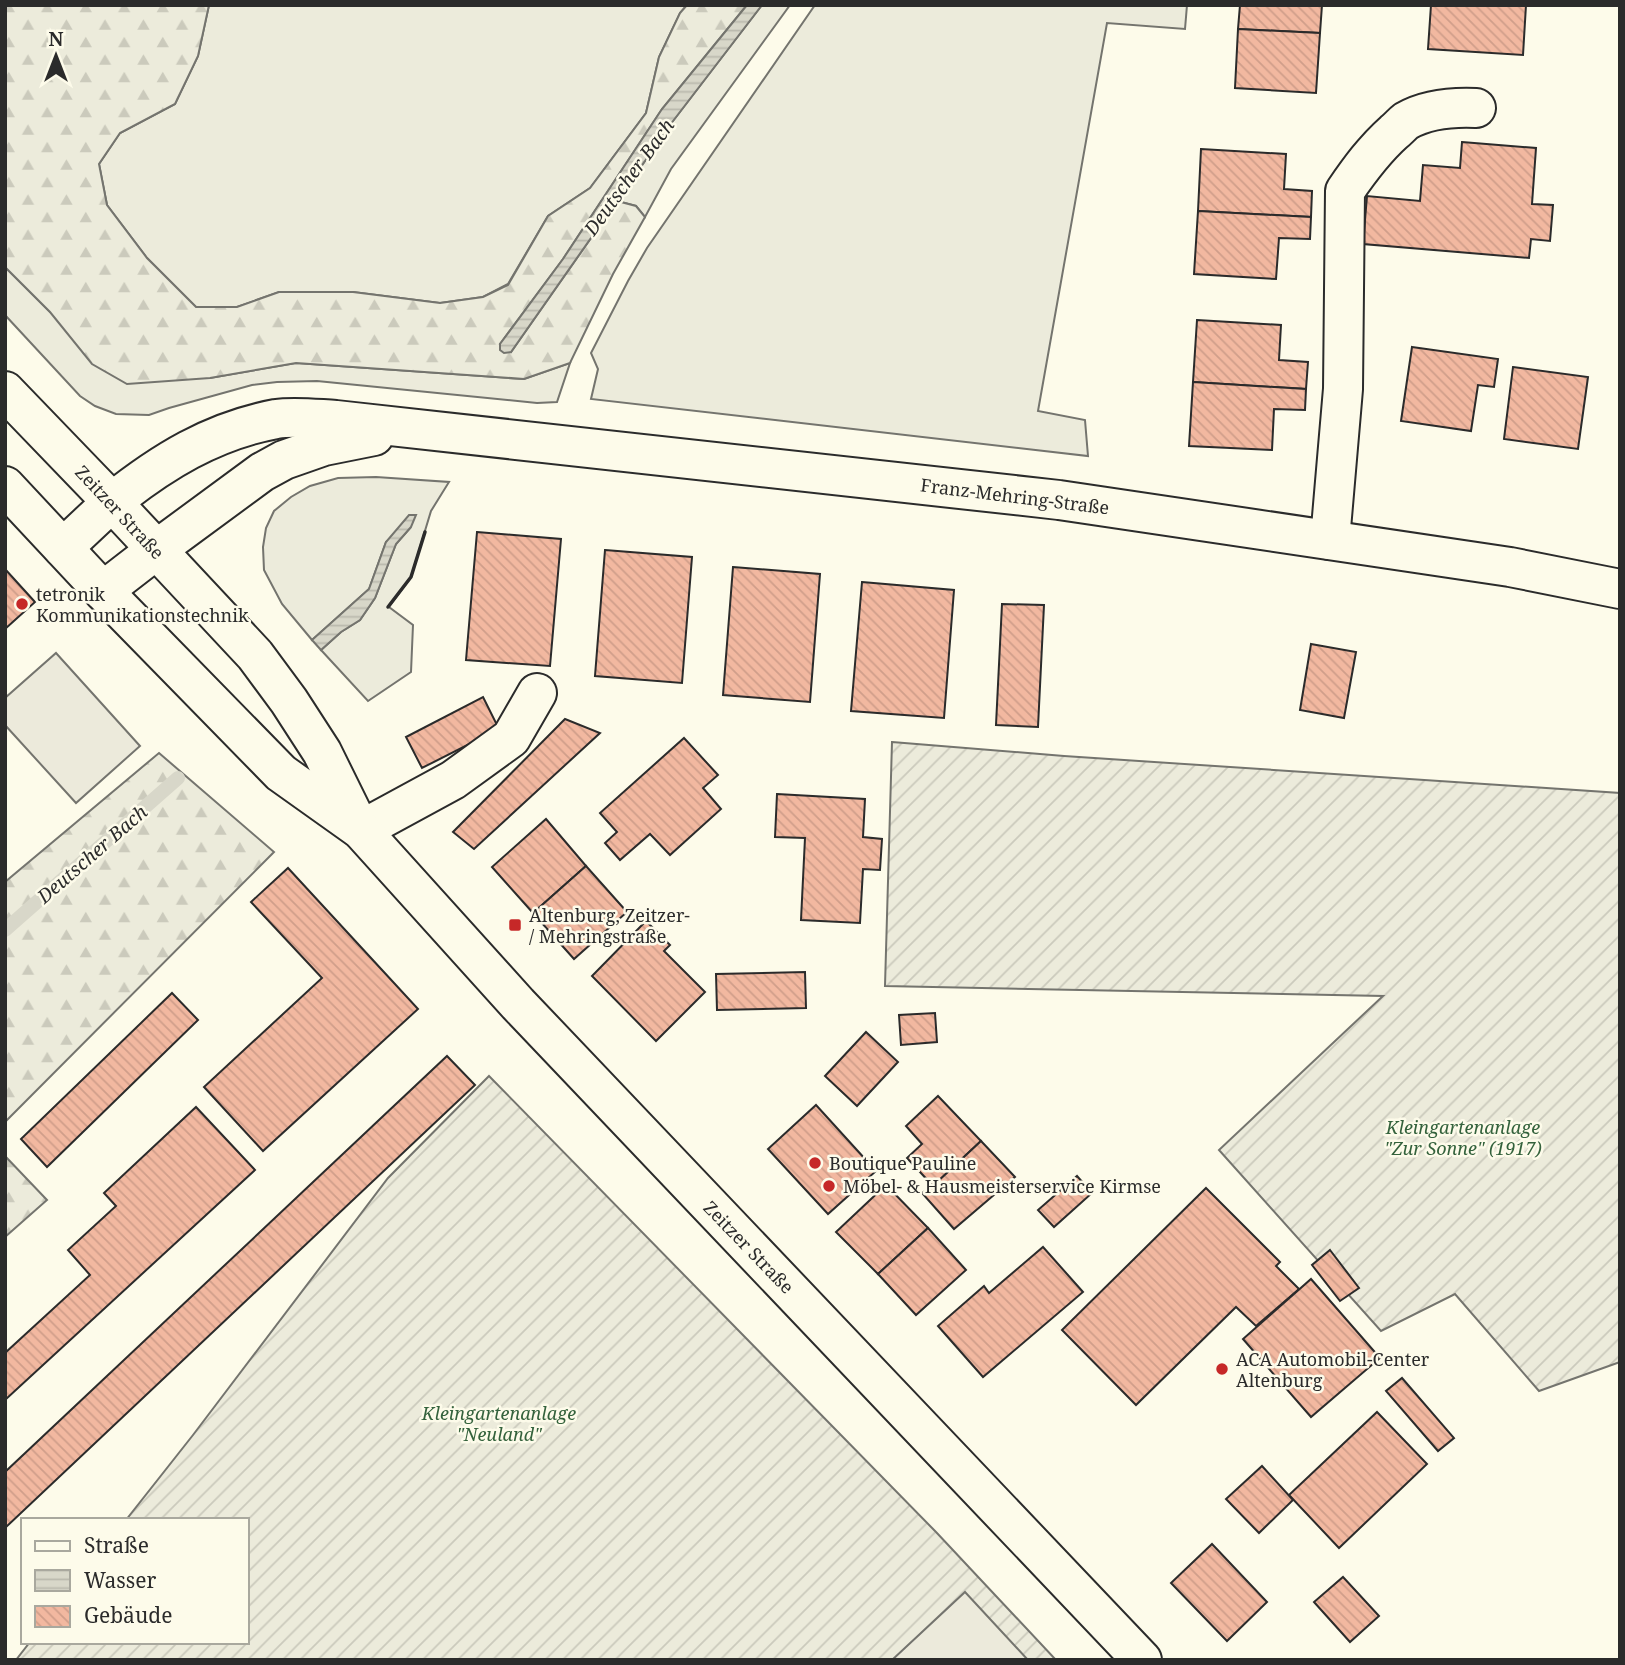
<svg xmlns="http://www.w3.org/2000/svg" width="1625" height="1665" viewBox="0 0 1625 1665" font-family="'Noto Serif',serif">
  <style>
    .grass { fill: #ecebdb; stroke: #74746e; stroke-width: 2 }
    .forest { fill: url(#forest-firs); stroke: #74746e; stroke-width: 2 }
    .garden { fill: url(#garden-furrows); stroke: #74746e; stroke-width: 2 }
    .parking { fill: #eceadb; stroke: #74746e; stroke-width: 2 }
    .water { fill: url(#water-rules); stroke: #74746e; stroke-width: 2 }
    .lines { fill: none; stroke-linecap: round; stroke-linejoin: round }
    .stream { stroke: #d8d7c9; stroke-width: 14 }
    .building { fill: url(#building-back-hatch); stroke: #2b2b2b; stroke-width: 2 }
    .minor-casing { stroke: #2b2b2b; stroke-width: 42 }
    .major-casing { stroke: #2b2b2b; stroke-width: 42 }
    .minor { stroke: #fdfbea; stroke-width: 38 }
    .major { stroke: #fdfbea; stroke-width: 38 }
    .wall { stroke: #2b2b2b; stroke-width: 3.5 }
    .poi-dot { fill: #c62828; stroke: #fdfbea; stroke-width: 2.5 }
    .labels { text-anchor: middle; dominant-baseline: central; stroke-width: 5; stroke-linejoin: round; paint-order: stroke }
    .street-label { font-size: 18px; fill: #2b2b2b; stroke: #fdfbea }
    .poi-label { font-size: 18px; fill: #2b2b2b; stroke: #fdfbea; text-anchor: start }
    .park-label { font-size: 18px; font-style: italic; fill: #34623c; stroke: #fdfbea }
    .water-label { font-size: 19px; font-style: italic; fill: #2b2b2b; stroke: #fdfbea }
  </style>
  <defs>
    <pattern id="forest-firs" width="22" height="20" patternUnits="userSpaceOnUse" patternTransform="scale(1.75)"><rect width="22" height="20" fill="#ecebdb"/><path d="M5 1l3.5 6h-7zM16 11l3.5 6h-7z" fill="#cbcabc"/></pattern>
    <pattern id="garden-furrows" width="10" height="10" patternUnits="userSpaceOnUse" patternTransform="scale(1.75)"><rect width="10" height="10" fill="#ecebdb"/><path d="M-1 1l2-2M0 10L10 0M9 11l2-2" fill="none" stroke="#cbcabc"/></pattern>
    <pattern id="water-rules" width="6" height="5" patternUnits="userSpaceOnUse" patternTransform="scale(1.75)"><rect width="6" height="5" fill="#d8d7c9"/><path d="M0 2.5h6" fill="none" stroke="#bab9ad"/></pattern>
    <pattern id="building-back-hatch" width="6" height="6" patternUnits="userSpaceOnUse" patternTransform="scale(1.75)"><rect width="6" height="6" fill="#f2b8a0"/><path d="M-1 5l2 2M0 0l6 6M5-1l2 2" fill="none" stroke="#d09e8a"/></pattern>
  </defs>
  <rect width="100%" height="100%" fill="#fdfbea"/>
  <g class="grass">
    <polygon points="209,5 687,5 680,13 659,57 646,113 590,188 548,216 508,284 483,297 440,303 353,292 279,292 237,307 196,307 147,258 107,205 99,164 120,133 175,104 198,56"/>
    <polygon points="762,5 790,5 671,169 645,217 636,206 617,201 673,121"/>
    <polygon points="815,5 1187,5 1185,29 1107,23 1038,411 1085,420 1088,456 591,399 598,369 591,353 628,281 647,248"/>
    <polygon points="5,267 50,312 210,378 296,363 524,379 570,363 557,402 537,403 317,381 277,382 252,385 169,408 149,415 116,414 95,406 80,396 5,315"/>
    <polygon points="376,477 449,482 431,511 411,577 389,607 413,625 411,672 368,701 321,650 341,632 360,620 375,598 396,544 411,527 386,542 369,589 312,640 282,604 264,570 263,547 266,528 274,511 291,497 310,486 338,478"/>
  </g>
  <g class="forest">
    <polygon points="5,5 209,5 198,56 175,104 120,133 99,164 107,205 147,258 196,307 237,307 279,292 353,292 440,303 483,297 508,285 548,216 590,188 646,113 659,57 680,13 687,5 747,5 662,109 563,259 500,344 511,352 617,201 636,206 645,217 613,274 570,363 524,379 296,363 210,378 127,384 92,364 50,312 5,267"/>
    <polygon points="159,753 274,852 5,1122 5,882"/>
    <polygon points="5,1156 47,1200 5,1237"/>
  </g>
  <g class="garden">
    <polygon points="892,742 1064,756 1620,793 1620,1362 1539,1391 1455,1294 1381,1331 1219,1150 1383,996 885,986"/>
    <polygon points="489,1076 936,1532 1056,1660 16,1660 30,1642 247,1642 247,1520 126,1520 193,1435 388,1178"/>
  </g>
  <g class="parking">
    <polygon points="56,653 140,746 76,803 5,725 5,698"/>
    <polygon points="965,1592 1028,1660 892,1660"/>
  </g>
  <g class="water">
    <polygon points="747,5 762,5 673,121 511,352 504,353 500,350 500,344 563,259 662,109"/>
    <polygon points="409,515 416,515 411,527 396,544 375,598 360,620 341,632 321,650 312,640 369,589 386,542"/>
  </g>
  <g class="lines">
    <polyline class="stream" points="5,930 178,778"/>
  </g>
  <g class="building">
    <polygon points="1240,5 1322,5 1320,33 1238,29"/>
    <polygon points="1431,5 1526,5 1523,55 1428,49"/>
    <polygon points="1238,29 1320,33 1316,93 1235,88"/>
    <polygon points="1462,142 1536,148 1532,204 1553,205 1550,241 1531,239 1529,258 1363,244 1367,196 1420,201 1423,165 1460,168"/>
    <polygon points="1201,149 1286,154 1284,189 1312,191 1311,217 1198,211"/>
    <polygon points="1198,211 1311,217 1310,239 1279,238 1276,279 1194,274"/>
    <polygon points="1197,320 1281,325 1279,360 1308,362 1306,389 1193,382"/>
    <polygon points="1412,347 1498,359 1494,387 1478,385 1471,431 1401,421"/>
    <polygon points="1513,367 1588,377 1578,449 1504,439"/>
    <polygon points="1193,382 1306,389 1305,410 1274,409 1272,450 1189,446"/>
    <polygon points="477,532 561,539 550,666 466,660"/>
    <polygon points="605,550 692,557 682,683 595,676"/>
    <polygon points="733,567 820,574 810,702 723,695"/>
    <polygon points="5,569 35,602 5,629"/>
    <polygon points="862,582 954,590 944,718 851,711"/>
    <polygon points="1002,604 1044,605 1038,727 996,725"/>
    <polygon points="1311,644 1356,652 1344,718 1300,710"/>
    <polygon points="483,697 499,729 422,768 406,737"/>
    <polygon points="565,719 600,733 474,849 453,832"/>
    <polygon points="684,738 718,775 703,788 721,809 670,855 650,834 620,860 605,843 617,832 600,813"/>
    <polygon points="777,794 865,799 863,837 882,839 880,870 863,869 860,923 801,920 805,838 775,837"/>
    <polygon points="546,819 586,866 533,913 492,867"/>
    <polygon points="586,866 627,912 574,959 533,913"/>
    <polygon points="288,868 418,1009 263,1151 204,1087 322,978 251,902"/>
    <polygon points="646,921 670,945 664,951 705,992 656,1041 592,976"/>
    <polygon points="805,972 806,1008 717,1010 716,974"/>
    <polygon points="172,993 198,1020 47,1167 21,1139"/>
    <polygon points="935,1013 937,1042 901,1045 899,1015"/>
    <polygon points="866,1032 898,1062 857,1106 825,1076"/>
    <polygon points="447,1056 475,1085 5,1528 5,1472"/>
    <polygon points="938,1096 981,1141 933,1186 907,1158 922,1144 906,1126"/>
    <polygon points="816,1105 876,1171 828,1214 768,1149"/>
    <polygon points="196,1107 255,1170 5,1400 5,1353 90,1275 68,1250 116,1206 104,1193"/>
    <polygon points="981,1141 1015,1177 954,1229 922,1193 933,1186"/>
    <polygon points="1077,1176 1092,1193 1054,1227 1038,1210"/>
    <polygon points="886,1185 928,1228 878,1274 836,1232"/>
    <polygon points="1206,1188 1280,1262 1276,1266 1299,1289 1256,1326 1236,1307 1136,1405 1062,1330"/>
    <polygon points="928,1228 966,1270 916,1315 878,1274"/>
    <polygon points="1043,1247 1083,1292 983,1377 938,1326 984,1286 989,1293"/>
    <polygon points="1330,1250 1359,1288 1340,1301 1312,1265"/>
    <polygon points="1311,1279 1380,1358 1311,1417 1243,1339"/>
    <polygon points="1402,1378 1454,1438 1438,1451 1386,1391"/>
    <polygon points="1377,1412 1427,1464 1339,1548 1289,1495"/>
    <polygon points="1262,1466 1293,1500 1259,1533 1226,1499"/>
    <polygon points="1212,1544 1267,1602 1227,1641 1171,1583"/>
    <polygon points="1343,1577 1379,1616 1350,1642 1314,1602"/>
  </g>
  <g class="lines">
    <g class="minor-casing">
      <g id="minor">
        <path d="M112,502C162,462 212,431 276,419C295,416 317,419 336,420L1059,500L1510,567L1620,589"/>
        <path d="M1330,540L1343,389L1345,191C1360,169 1374,150 1394,132C1398,129 1402,124 1406,121C1427,109 1453,107 1476,108"/>
        <polyline points="156,550 262,472 284,460 324,446 374,436"/>
        <polyline points="361,830 453,780 511,738 537,693"/>
      </g>
    </g>
    <g class="major-casing">
      <g id="major">
        <polyline points="5,391 112,502 255,655 289,701 322,752 359,827"/>
        <polyline points="5,486 103,591 281,773 361,830 518,1004 1142,1660"/>
        <polyline points="63,548 112,502"/>
        <polyline points="103,591 156,550"/>
      </g>
    </g>
    <use href="#minor" class="minor"/>
    <use href="#major" class="major"/>
    <polyline class="wall" points="388,607 411,577 425,532"/>
  </g>
  <g class="poi-dot">
    <circle cx="22" cy="604" r="7"/>
    <rect x="508" y="918" width="14" height="14" rx="3.5"/>
    <circle cx="815" cy="1163" r="7"/>
    <circle cx="829" cy="1186" r="7"/>
    <circle cx="1222" cy="1369" r="7"/>
  </g>
  <g class="labels">
    <g class="street-label">
      <text transform="translate(1015 496) rotate(7)">Franz-Mehring-Straße</text>
      <text transform="translate(120 512) rotate(47)">Zeitzer Straße</text>
      <text transform="translate(749 1247) rotate(46)">Zeitzer Straße</text>
    </g>
    <g class="poi-label">
      <text x="36" y="594">tetronik<tspan x="36" dy="21">Kommunikationstechnik</tspan></text>
      <text x="529" y="915">Altenburg, Zeitzer-<tspan x="529" dy="21">/ Mehringstraße</tspan></text>
      <text x="829" y="1163">Boutique Pauline</text>
      <text x="843" y="1186">Möbel- &amp; Hausmeisterservice Kirmse</text>
      <text x="1236" y="1359">ACA Automobil-Center<tspan x="1236" dy="21">Altenburg</tspan></text>
    </g>
    <g class="park-label">
      <text x="1463" y="1127">Kleingartenanlage<tspan x="1463" dy="21">"Zur Sonne" (1917)</tspan></text>
      <text x="499" y="1413">Kleingartenanlage<tspan x="499" dy="21">"Neuland"</tspan></text>
    </g>
    <g class="water-label">
      <text transform="translate(629 177) rotate(-54)">Deutscher Bach</text>
      <text transform="translate(92 854) rotate(-41)">Deutscher Bach</text>
    </g>
  </g>
  <rect width="1625" height="1665" fill="none" stroke="#2b2b2b" stroke-width="14"/>
  <rect x="21" y="1518" width="228" height="126" fill="#fdfbea" stroke="#a9a89e" stroke-width="2"/>
  <rect x="35" y="1541" width="35" height="10" fill="#fdfbea" stroke="#a9a89e" stroke-width="2"/>
  <text x="84" y="1553" font-size="21" fill="#2b2b2b">Straße</text>
  <rect x="35" y="1570" width="35" height="21" fill="url(#water-rules)" stroke="#a9a89e" stroke-width="2"/>
  <text x="84" y="1588" font-size="21" fill="#2b2b2b">Wasser</text>
  <rect x="35" y="1606" width="35" height="21" fill="url(#building-back-hatch)" stroke="#a9a89e" stroke-width="2"/>
  <text x="84" y="1623" font-size="21" fill="#2b2b2b">Gebäude</text>
  <g transform="translate(56 56)" stroke="#fdfbea" stroke-width="5" paint-order="stroke">
  <path d="M0-5L12 26L0 18L-12 26Z" fill="#2b2b2b"/>
  <text y="-10" font-size="19" font-weight="bold" text-anchor="middle" fill="#2b2b2b">N</text>
  </g>
</svg>
